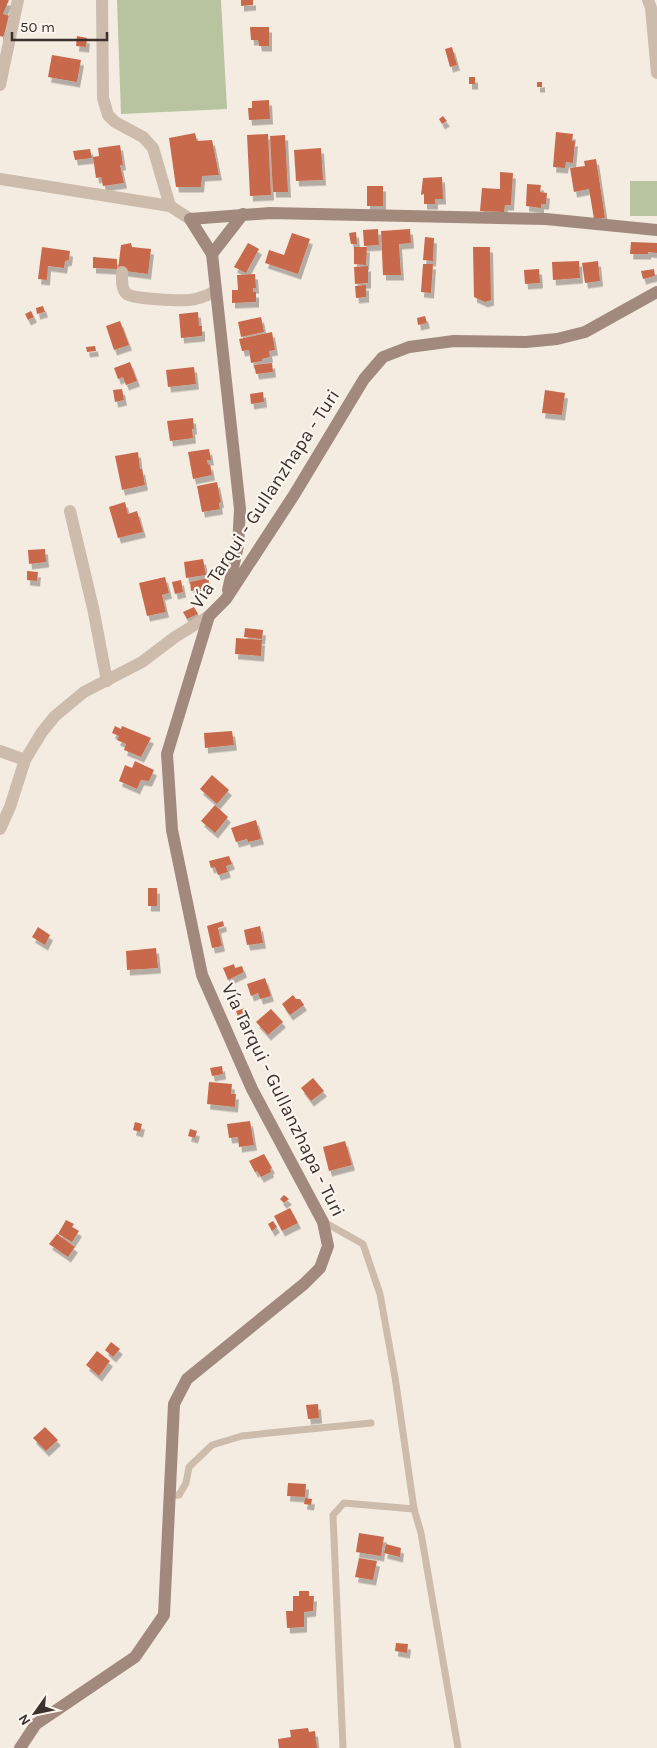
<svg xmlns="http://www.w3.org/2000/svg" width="657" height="1748" viewBox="0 0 657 1748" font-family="Karla,sans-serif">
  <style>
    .green { fill: #b8c4a0 }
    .building { fill: #c8694b; filter: url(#shadow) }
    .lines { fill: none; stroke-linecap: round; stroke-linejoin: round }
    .lane { stroke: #cdbbac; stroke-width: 7 }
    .street { stroke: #cdbbac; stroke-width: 12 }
    .secondary { stroke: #a18a7d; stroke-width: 12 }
    .labels { text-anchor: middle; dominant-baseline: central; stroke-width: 4.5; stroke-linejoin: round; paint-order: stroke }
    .street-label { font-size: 19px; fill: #3b302b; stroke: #fbf5ee }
  </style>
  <defs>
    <filter id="shadow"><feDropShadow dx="3" dy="5.5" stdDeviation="0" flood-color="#0004"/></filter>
  </defs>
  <rect width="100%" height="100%" fill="#f4ebe1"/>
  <g class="green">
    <polygon points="117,0 221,0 227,109 121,114"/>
    <rect x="630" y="181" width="27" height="35"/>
  </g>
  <g class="building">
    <polygon points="0,0 9,0 3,14 10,16 3,37 0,36"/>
    <polygon points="241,0 253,0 253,5 241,6"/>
    <polygon points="250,27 269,27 269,46 259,46 258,40 251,40"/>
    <polygon points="77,36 87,38 86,47 76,46"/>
    <polygon points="452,47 457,65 450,67 445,49"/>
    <polygon points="52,55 81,60 77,82 48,77"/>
    <rect x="469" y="77" width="6" height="7"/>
    <rect x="537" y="82" width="5" height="5"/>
    <polygon points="269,100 270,119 249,120 248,108 252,108 252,101"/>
    <polygon points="443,116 447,121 442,124 439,119"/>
    <polygon points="556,132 573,134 572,141 575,141 573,163 566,162 565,168 553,167"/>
    <polygon points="195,133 197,141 212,140 219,175 202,176 201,187 176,187 169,138"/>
    <polygon points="268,134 271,195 250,196 247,135"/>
    <polygon points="285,135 288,192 273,192 270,136"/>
    <polygon points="120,145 123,165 120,165 124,183 103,186 101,177 96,178 93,157 99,156 98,148"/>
    <polygon points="321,148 323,180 296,181 294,150"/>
    <polygon points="90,149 92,158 75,160 73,151"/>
    <polygon points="596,159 605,218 594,219 589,189 574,192 570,168 585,166 584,161"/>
    <polygon points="500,172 513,173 511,205 505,205 504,212 480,211 482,188 500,189"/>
    <polygon points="442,177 443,199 435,199 435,204 424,204 424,194 421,195 423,178"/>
    <polygon points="527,184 541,185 540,192 547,193 546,204 541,204 541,208 526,206"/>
    <rect x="367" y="186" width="16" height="20"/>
    <polygon points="378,229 379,245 364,246 363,230"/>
    <polygon points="410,229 411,243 399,244 401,275 383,275 381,231"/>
    <polygon points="356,232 357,244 351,244 349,233"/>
    <polygon points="292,233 310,239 298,274 265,263 269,250 284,255"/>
    <polygon points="425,237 434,238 433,261 423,260"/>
    <polygon points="631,242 657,243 657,253 648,252 648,254 630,254"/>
    <polygon points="131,243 132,247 151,249 148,274 118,270 121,245"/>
    <polygon points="248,243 259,249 246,273 234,267"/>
    <polygon points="42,247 70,251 69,260 65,261 64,268 48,266 47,280 38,279"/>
    <polygon points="354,247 367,247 366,265 354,264"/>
    <polygon points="473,247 490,247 491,300 485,302 474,297"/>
    <polygon points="93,257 117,259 117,269 93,268"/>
    <polygon points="579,261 580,278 553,280 552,262"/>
    <polygon points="598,261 600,281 585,283 582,263"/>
    <polygon points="423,264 433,264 431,293 421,292"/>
    <polygon points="368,266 368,283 355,284 354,267"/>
    <polygon points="539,269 540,283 525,284 524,270"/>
    <polygon points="654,269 655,276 643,279 641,271"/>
    <polygon points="255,274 256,288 253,288 253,292 256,292 256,302 232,303 232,290 238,290 237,275"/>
    <polygon points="366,285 366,297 356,298 355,286"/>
    <polygon points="43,306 45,312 37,314 36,308"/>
    <polygon points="31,311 34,317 28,320 25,314"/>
    <polygon points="198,312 199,326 202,326 202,336 181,338 179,314"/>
    <polygon points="425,316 427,323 418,325 417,318"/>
    <polygon points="261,317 264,332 241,337 238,322"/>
    <polygon points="120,321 129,345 114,350 106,326"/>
    <polygon points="272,332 275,350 269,351 270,357 262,359 262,361 251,363 249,350 242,351 239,339"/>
    <polygon points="95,346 96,351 87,352 86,347"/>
    <polygon points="130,362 137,381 126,385 123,377 118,379 114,368"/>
    <polygon points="272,363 273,372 256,374 254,365"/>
    <polygon points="194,367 196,384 168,387 166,370"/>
    <polygon points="122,389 124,400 115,402 113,390"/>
    <polygon points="545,390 565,393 562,415 542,413"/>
    <polygon points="263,392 264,402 251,404 250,394"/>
    <polygon points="193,418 194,429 192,429 193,438 170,441 167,421"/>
    <polygon points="209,449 211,460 207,460 208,465 210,464 212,475 193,479 188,452"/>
    <polygon points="138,452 140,469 142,469 145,485 122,490 115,456"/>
    <polygon points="217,482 221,502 219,503 220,509 202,512 197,486"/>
    <polygon points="125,502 128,514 137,511 143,532 118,538 109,507"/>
    <polygon points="45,549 46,562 29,564 28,550"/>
    <polygon points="203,559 206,575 186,578 184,562"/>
    <polygon points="27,571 38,572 37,581 27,580"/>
    <polygon points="165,577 169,593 162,595 166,612 147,616 139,583"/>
    <polygon points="208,578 210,587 191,591 190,582"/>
    <polygon points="181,580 183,592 175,594 172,582"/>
    <polygon points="194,607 198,614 187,619 183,612"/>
    <polygon points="245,628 263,630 262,639 244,637"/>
    <polygon points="236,638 262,640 261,656 235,654"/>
    <polygon points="115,726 121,729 122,726 151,738 141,757 124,750 126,744 117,740 119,736 112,733"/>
    <polygon points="232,731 234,745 205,748 204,733"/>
    <polygon points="135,761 154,770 149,781 141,780 137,789 119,781 125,765 132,768"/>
    <polygon points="212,775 229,790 217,804 200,789"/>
    <polygon points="215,805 228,817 215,833 201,821"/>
    <polygon points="256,820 261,839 248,842 247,839 236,842 231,828"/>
    <polygon points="229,856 232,864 226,866 228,872 218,875 215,867 211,868 209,861"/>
    <rect x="148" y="888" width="9" height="18"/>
    <polygon points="223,921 224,926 218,928 222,946 212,948 207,926"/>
    <polygon points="260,926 263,943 247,945 244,930"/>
    <polygon points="38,927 50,935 45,945 32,937"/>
    <polygon points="156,948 158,968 127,970 126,951"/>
    <polygon points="234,964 235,968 242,966 244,972 228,980 223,968"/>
    <polygon points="265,978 271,996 260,999 258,993 251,996 247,984"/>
    <polygon points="293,995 296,999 300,999 304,1005 290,1015 282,1004"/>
    <polygon points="245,1008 248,1020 240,1022 236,1011"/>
    <polygon points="271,1009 283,1022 268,1035 256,1022"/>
    <polygon points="222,1066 223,1074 212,1076 210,1068"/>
    <polygon points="313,1078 324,1091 311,1101 301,1088"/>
    <polygon points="209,1082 232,1084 231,1094 236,1094 235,1107 207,1104"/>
    <polygon points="250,1121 254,1145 239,1147 238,1137 229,1138 227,1124"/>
    <polygon points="135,1122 142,1124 140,1132 133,1130"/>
    <polygon points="190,1129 197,1131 195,1138 188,1136"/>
    <polygon points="345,1141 352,1165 329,1171 323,1147"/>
    <polygon points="264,1154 272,1168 270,1169 271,1172 261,1177 257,1171 255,1172 249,1161"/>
    <polygon points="284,1195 289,1199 284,1203 280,1199"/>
    <polygon points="290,1208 298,1223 282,1231 274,1216"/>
    <polygon points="66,1220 74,1224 72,1227 79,1231 72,1242 58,1234"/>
    <polygon points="273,1221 277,1227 272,1231 268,1224"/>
    <polygon points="57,1234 75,1247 68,1257 49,1244"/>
    <polygon points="111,1342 120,1349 113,1357 105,1350"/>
    <polygon points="97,1351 110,1361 99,1376 86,1365"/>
    <polygon points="318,1404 319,1418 308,1419 306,1405"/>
    <polygon points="45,1427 58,1440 46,1451 33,1438"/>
    <polygon points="288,1483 306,1484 305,1497 287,1496"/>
    <polygon points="305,1498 312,1499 311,1505 304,1504"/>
    <polygon points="359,1533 384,1537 381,1556 356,1552"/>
    <polygon points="386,1544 401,1548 400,1557 384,1553"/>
    <polygon points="359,1558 377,1561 373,1580 355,1577"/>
    <polygon points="299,1591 309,1591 309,1596 314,1596 313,1611 304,1612 304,1627 287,1628 286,1611 293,1611 293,1596 299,1596"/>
    <polygon points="396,1643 408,1644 407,1653 395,1651"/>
    <polygon points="308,1728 309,1732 315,1731 317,1748 279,1748 278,1739 291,1737 290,1730"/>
  </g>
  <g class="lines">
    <g class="lane">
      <polyline points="324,1222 363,1244 380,1294 395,1377 414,1509 421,1533 458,1748"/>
      <polyline points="170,1496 179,1495 186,1483 189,1467 212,1445 242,1436 269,1433 371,1423"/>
      <polyline points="343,1748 333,1515 344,1503 414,1509"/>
    </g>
    <g class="street">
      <polyline points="102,0 103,98 108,115 115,122 143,137 153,148 170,206"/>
      <polyline points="648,0 651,8 657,73"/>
      <polyline points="0,85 18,0"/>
      <polyline points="0,179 170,206 190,219"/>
      <path d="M122,272C122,279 121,290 127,294C134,299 180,301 189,300C198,299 207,296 215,291"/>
      <polyline points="70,511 93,608 107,681"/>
      <polyline points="0,751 25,760"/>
      <polyline points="0,829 10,807 25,760 42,732 55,716 84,692 142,662 175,637 209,616"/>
    </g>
    <g class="secondary">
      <polyline points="212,254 243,214"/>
      <polyline points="228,590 238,546 240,509 212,254 190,219 270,213 546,219 657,230"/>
      <polyline points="20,1748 36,1724 135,1657 164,1615 174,1404 187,1379 304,1284 320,1268 328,1246 323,1222 252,1089 202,975 172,830 167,754 209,616 226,599 294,495 364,379 383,357 409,347 454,341 526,342 557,339 585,332 657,292"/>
    </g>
  </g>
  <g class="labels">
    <g class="street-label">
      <text transform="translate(265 499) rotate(-57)">Vía Tarqui - Gullanzhapa - Turi</text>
      <text transform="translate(283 1100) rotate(64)">Vía Tarqui - Gullanzhapa - Turi</text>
    </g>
  </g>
  <g transform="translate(35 1713) rotate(237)" stroke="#fbf5ee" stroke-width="4" paint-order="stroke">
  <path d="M0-4L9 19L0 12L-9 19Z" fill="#3b302b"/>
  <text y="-8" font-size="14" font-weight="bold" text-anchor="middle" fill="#3b302b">N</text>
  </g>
  <path d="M12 32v8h95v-8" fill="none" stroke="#3b302b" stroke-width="2.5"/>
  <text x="20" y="32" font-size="15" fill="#3b302b" stroke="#fbf5ee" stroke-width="4" paint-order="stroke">50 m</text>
</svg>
